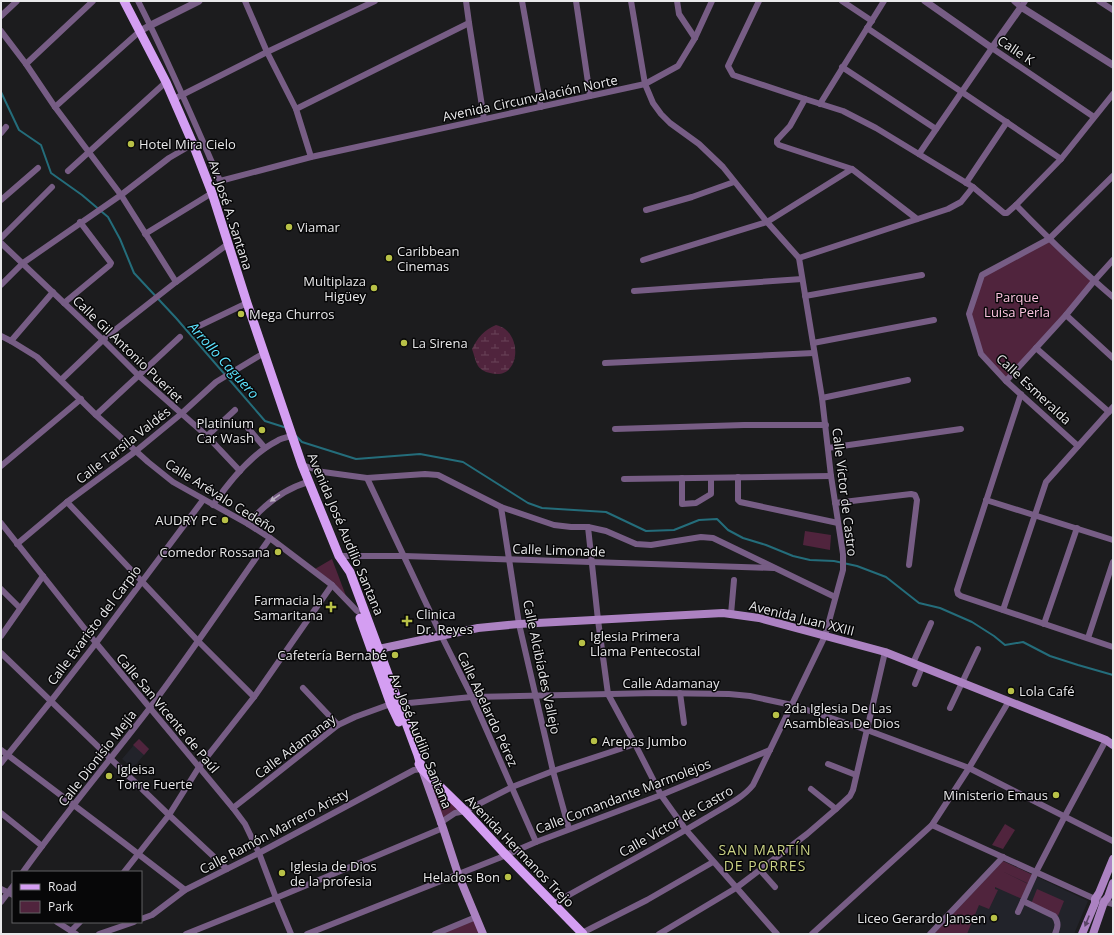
<svg xmlns="http://www.w3.org/2000/svg" width="1114" height="935" viewBox="0 0 1114 935" font-family="'Open Sans',sans-serif">
  <style>
    .built { fill: #22232a }
    .wetland { fill: url(#wetland-marsh) }
    .park { fill: #50243d }
    .lines { fill: none; stroke-linecap: round; stroke-linejoin: round }
    .stream { stroke: #246d7b; stroke-width: 2 }
    .minor { stroke: #775d85; stroke-width: 6 }
    .tertiary { stroke: #775d85; stroke-width: 7 }
    .secondary { stroke: #ac82c2; stroke-width: 8 }
    .primary { stroke: #d49ef2; stroke-width: 9 }
    .oneway { fill: #bbb0c2 }
    .oneway2 { fill: #5a4465 }
    .poi-dot { fill: #b8c147; stroke: #070708; stroke-width: 1.5 }
    .labels { text-anchor: middle; dominant-baseline: central; stroke-width: 3; stroke-linejoin: round; paint-order: stroke }
    .street-label { font-size: 13px; fill: #e8e8ea; stroke: #070708 }
    .poi-label { font-size: 13px; fill: #e8e8ea; stroke: #070708; text-anchor: start }
    .park-label { font-size: 13px; fill: #fdc5e1; stroke: #070708 }
    .water-label { font-size: 14px; font-style: italic; fill: #5ce3ff; stroke: #070708 }
    .neighbourhood-label { font-size: 14px; letter-spacing: 1px; fill: #cad285; stroke: #070708 }
  </style>
  <defs>
    <pattern id="wetland-marsh" width="20" height="14" patternUnits="userSpaceOnUse"><rect width="20" height="14" fill="#50243d"/><path d="M1 5h8M5 5V1M11 12h8M15 12V8" fill="none" stroke="#694459"/></pattern>
  </defs>
  <rect width="100%" height="100%" fill="#1c1c1e"/>
  <g class="built">
    <polygon points="139,739 149,749 133,768 122,759"/>
    <polygon points="1003,861 1088,901 1074,934 934,934"/>
  </g>
  <path class="wetland" d="M496,325C499,326 503,327 505,329C523,343 517,381 490,373C485,372 479,369 477,364C475,360 474,354 472,349C478,337 484,330 496,325Z"/>
  <g class="park">
    <polygon points="1049,239 1094,281 1006,381 981,354 969,314 982,275"/>
    <polygon points="805,531 831,535 830,550 803,545"/>
    <polygon points="332,559 346,596 315,569"/>
    <polygon points="139,739 149,749 144,755 133,745"/>
    <polygon points="422,769 465,811 440,823"/>
    <polygon points="1005,824 1015,830 1003,849 992,845"/>
    <polygon points="1003,861 1033,875 1029,884 1002,871 1028,884 1022,899 995,887 995,889 998,890 989,909 979,905 967,934 934,934"/>
    <polygon points="1037,889 1064,901 1058,916 1031,904"/>
    <polygon points="476,917 483,934 435,934"/>
  </g>
  <g class="lines">
    <g class="stream">
      <polyline points="1,92 19,130 41,145 51,173 82,195 108,217 120,239 134,273 176,318 265,421 287,428"/>
      <polyline points="296,436 302,442 356,459 420,454 463,462 528,503 542,508 606,512 646,531 674,530 699,520 717,519 728,530 743,538 766,545 793,556 810,560 834,561 857,566 886,577 919,603 940,608 972,622 994,636 1005,645 1023,642 1050,656 1078,665 1113,675"/>
    </g>
    <g class="minor">
      <path d="M138,1C168,60 194,121 220,181L311,157L645,84L678,66L695,38L712,1"/>
      <polyline points="245,1 267,52 296,109 311,157"/>
      <polyline points="466,1 469,23 484,119"/>
      <polyline points="522,1 541,107"/>
      <polyline points="576,1 590,96"/>
      <polyline points="677,1 679,14 695,38"/>
      <path d="M759,1L728,66L733,75L805,99L843,111L876,128L973,187L1004,213H1007L1016,205C1047,237 1079,268 1113,297"/>
      <polyline points="842,1 872,21"/>
      <polyline points="1014,1 1021,7 1025,1"/>
      <polyline points="1099,1 1113,10"/>
      <polyline points="1,16 17,1"/>
      <polyline points="867,28 1061,159"/>
      <polyline points="1,31 26,64 55,107 121,195 176,282"/>
      <polyline points="26,64 93,1"/>
      <polyline points="842,67 936,129"/>
      <polyline points="174,99 267,52 375,1"/>
      <polyline points="805,99 790,126 777,140 777,143 779,145 852,169 917,219"/>
      <polyline points="820,104 884,1"/>
      <polyline points="55,107 140,31"/>
      <polyline points="296,109 469,23"/>
      <polyline points="1,133 6,127"/>
      <polyline points="919,154 992,48 1094,117"/>
      <polyline points="68,171 166,82"/>
      <polyline points="966,183 1007,122"/>
      <polyline points="1,200 38,168"/>
      <polyline points="1016,205 1061,159 1113,94"/>
      <polyline points="646,210 692,197 734,182"/>
      <polyline points="145,234 212,193"/>
      <polyline points="1,238 52,187"/>
      <polyline points="1,243 103,340 138,375 207,436 240,471"/>
      <polyline points="799,258 948,209 961,202 973,187"/>
      <polyline points="643,260 767,222 852,169"/>
      <polyline points="1,285 23,263 121,195 169,158 193,144"/>
      <polyline points="634,291 802,279"/>
      <polyline points="805,296 922,275"/>
      <polyline points="64,303 110,265 111,263 80,222"/>
      <polyline points="1066,315 1113,358"/>
      <polyline points="199,326 247,303"/>
      <polyline points="1,336 11,341 37,357 96,415 148,462 173,482 248,524 270,538 332,585 357,611"/>
      <polyline points="11,341 53,292"/>
      <polyline points="813,343 934,320"/>
      <polyline points="1036,348 1109,412"/>
      <polyline points="605,363 814,353"/>
      <polyline points="61,380 106,337 176,282 228,244"/>
      <polyline points="1006,381 1066,315 1094,281 1113,260"/>
      <polyline points="1021,394 957,590 958,594 961,596 1113,647"/>
      <polyline points="822,398 908,380"/>
      <polyline points="96,415 180,337"/>
      <polyline points="248,428 265,448"/>
      <polyline points="615,429 744,425 826,425"/>
      <polyline points="207,436 235,410"/>
      <polyline points="1078,446 1006,381 981,354 969,314 982,275 1049,239 1113,176"/>
      <polyline points="828,448 961,429"/>
      <polyline points="302,465 323,472 367,478 425,474 438,475 501,507 554,525 571,527 588,527 606,531 636,544 651,545 701,537 713,538 835,597"/>
      <polyline points="1,466 81,399"/>
      <polyline points="738,477 738,500 740,502 838,523"/>
      <polyline points="367,478 441,635 472,697 536,842"/>
      <polyline points="682,478 682,504 696,503 711,494 711,478"/>
      <polyline points="624,479 831,476"/>
      <polyline points="986,500 1113,540"/>
      <polyline points="67,502 198,641 254,697"/>
      <polyline points="835,503 911,494 915,495 917,500 909,565"/>
      <path d="M213,505C229,482 251,454 277,441C281,438 287,437 292,436"/>
      <polyline points="501,507 519,624 553,771 569,829"/>
      <polyline points="1,523 96,643 233,808 245,824 259,853 276,898 291,934"/>
      <path d="M248,524C264,505 284,489 308,482"/>
      <polyline points="588,527 598,620 608,694 635,744 661,795 686,830 777,934"/>
      <polyline points="17,544 67,502 136,451 181,414 216,382 264,353"/>
      <polyline points="339,556 404,556 774,568"/>
      <polyline points="1,589 20,608"/>
      <polyline points="1003,610 1046,482 1113,407"/>
      <polyline points="731,614 734,580"/>
      <polyline points="1044,624 1077,528"/>
      <polyline points="1,636 43,576"/>
      <polyline points="1088,638 1113,562"/>
      <polyline points="1,653 169,815 227,869"/>
      <polyline points="913,663 931,623"/>
      <polyline points="915,684 922,667"/>
      <polyline points="303,688 338,725"/>
      <polyline points="680,693 684,723"/>
      <polyline points="950,708 978,649"/>
      <polyline points="1,750 124,843 185,890"/>
      <polyline points="1,763 51,701 96,643 203,500"/>
      <polyline points="828,764 856,775"/>
      <polyline points="811,789 836,809"/>
      <polyline points="233,808 338,725 355,717 388,705 472,697 656,693 729,694 750,696 792,705 867,730 969,768 1113,841"/>
      <polyline points="1,813 42,846"/>
      <polyline points="440,823 455,813 465,811 512,787 553,771 635,744"/>
      <polyline points="932,825 1095,899 1113,904"/>
      <polyline points="760,870 775,887"/>
      <path d="M23,872C63,816 107,764 149,709C191,653 230,595 270,538"/>
      <polyline points="124,872 169,815 199,767 254,697 332,585"/>
      <polyline points="1,889 13,895"/>
      <path d="M1023,901L1054,916C1059,922 1058,927 1055,934"/>
      <polyline points="1,902 13,886"/>
      <path d="M553,904C604,875 656,848 706,818C722,808 742,799 753,785L825,636L843,570V554L831,476L822,398L799,258L767,222L723,167L699,144L670,123L661,114L653,103L645,84L631,1"/>
      <polyline points="1018,912 1036,872 1065,816 1106,740"/>
      <polyline points="141,919 152,915 185,890 259,853 414,770 422,769"/>
      <polyline points="57,922 76,934"/>
      <polyline points="71,931 80,922"/>
      <polyline points="99,934 134,922"/>
      <polyline points="186,934 276,898 443,828"/>
      <polyline points="307,934 499,858 536,842 661,795 770,750"/>
      <polyline points="435,934 476,917"/>
      <polyline points="580,934 647,900 713,862"/>
      <polyline points="659,934 736,888 807,834 836,809 850,796 853,790 885,652"/>
      <polyline points="812,934 932,825 969,768 1009,701"/>
      <polyline points="930,934 1003,857"/>
    </g>
    <g class="tertiary">
      <polyline points="925,1 992,48 1021,7 1113,65"/>
      <polyline points="140,31 151,25 199,1"/>
    </g>
    <g class="secondary">
      <polyline points="374,650 478,628 519,624 723,613 759,618 885,652 1106,740 1113,745"/>
      <polyline points="422,769 443,828 458,874 483,934"/>
      <polyline points="1082,934 1095,903 1095,899 1099,893 1113,859"/>
      <polyline points="1093,934 1104,902 1108,897 1113,883"/>
    </g>
    <g class="primary">
      <polyline points="124,1 166,82 193,144 212,193 247,303 302,465 339,556 350,572 418,755 422,769"/>
      <polyline points="360,618 391,705 399,722"/>
      <polyline points="419,764 422,769 465,811 504,853 583,934"/>
    </g>
  </g>
  <defs><path id="oneway-solid" d="M-6-.8H1V-3.2L6.5 0L1 3.2V.8H-6Z"/></defs>
  <use class="oneway" href="#oneway-solid" transform="translate(275 498) rotate(145)"/>
  <use class="oneway2" href="#oneway-solid" transform="translate(1087 921) rotate(112)"/>
  <g class="poi-dot">
    <circle cx="131" cy="144" r="4"/>
    <circle cx="289" cy="227" r="4"/>
    <circle cx="389" cy="258" r="4"/>
    <circle cx="374" cy="288" r="4"/>
    <circle cx="241" cy="314" r="4"/>
    <circle cx="404" cy="343" r="4"/>
    <circle cx="262" cy="430" r="4"/>
    <circle cx="225" cy="520" r="4"/>
    <circle cx="278" cy="552" r="4"/>
    <path d="M329 601h4v4h4v4h-4v4h-4v-4h-4v-4h4z"/>
    <path d="M405 615h4v4h4v4h-4v4h-4v-4h-4v-4h4z"/>
    <circle cx="582" cy="643" r="4"/>
    <circle cx="395" cy="655" r="4"/>
    <circle cx="1011" cy="691" r="4"/>
    <circle cx="776" cy="715" r="4"/>
    <circle cx="594" cy="741" r="4"/>
    <circle cx="109" cy="776" r="4"/>
    <circle cx="1056" cy="795" r="4"/>
    <circle cx="282" cy="873" r="4"/>
    <circle cx="508" cy="877" r="4"/>
    <circle cx="994" cy="918" r="4"/>
  </g>
  <g class="labels">
    <g class="street-label">
      <text transform="translate(1016 50) rotate(34)">Calle K</text>
      <text transform="translate(530 98) rotate(-12)">Avenida Circunvalación Norte</text>
      <text transform="translate(231 215) rotate(72)">Av. José A. Santana</text>
      <text transform="translate(128 349) rotate(44)">Calle Gil Antonio Pueriet</text>
      <text transform="translate(1034 389) rotate(43)">Calle Esmeralda</text>
      <text transform="translate(123 445) rotate(-38)">Calle Tarsila Valdés</text>
      <text transform="translate(845 492) rotate(83)">Calle Víctor de Castro</text>
      <text transform="translate(221 496) rotate(32)">Calle Arévalo Cedeño</text>
      <text transform="translate(346 534) rotate(67)">Avenida José Audilio Santana</text>
      <text transform="translate(559 550) rotate(2)">Calle Limonade</text>
      <text transform="translate(802 618) rotate(14)">Avenida Juan XXIII</text>
      <text transform="translate(94 625) rotate(-53)">Calle Evaristo del Carpio</text>
      <text transform="translate(542 667) rotate(78)">Calle Alcibíades Vallejo</text>
      <text x="671" y="683">Calle Adamanay</text>
      <text transform="translate(488 709) rotate(65)">Calle Abelardo Pérez</text>
      <text transform="translate(168 713) rotate(50)">Calle San Vicente de Paúl</text>
      <text transform="translate(421 741) rotate(68)">Av. José Audilio Santana</text>
      <text transform="translate(295 746) rotate(-37)">Calle Adamanay</text>
      <text transform="translate(97 758) rotate(-52)">Calle Dionisio Mejía</text>
      <text transform="translate(623 796) rotate(-21)">Calle Comandante Marmolejos</text>
      <text transform="translate(676 821) rotate(-30)">Calle Víctor de Castro</text>
      <text transform="translate(274 831) rotate(-28)">Calle Ramón Marrero Aristy</text>
      <text transform="translate(520 851) rotate(46)">Avenida Hermanos Trejo</text>
    </g>
    <g class="poi-label">
      <text x="139" y="144">Hotel Mira Cielo</text>
      <text x="297" y="227">Viamar</text>
      <text x="397" y="251">Caribbean<tspan x="397" dy="15">Cinemas</tspan></text>
      <text x="366" y="281" text-anchor="end">Multiplaza<tspan x="366" dy="15">Higüey</tspan></text>
      <text x="249" y="314">Mega Churros</text>
      <text x="412" y="343">La Sirena</text>
      <text x="254" y="423" text-anchor="end">Platinium<tspan x="254" dy="15">Car Wash</tspan></text>
      <text x="217" y="520" text-anchor="end">AUDRY PC</text>
      <text x="270" y="552" text-anchor="end">Comedor Rossana</text>
      <text x="323" y="600" text-anchor="end">Farmacia la<tspan x="323" dy="15">Samaritana</tspan></text>
      <text x="416" y="614">Clinica<tspan x="416" dy="15">Dr. Reyes</tspan></text>
      <text x="590" y="636">Iglesia Primera<tspan x="590" dy="15">Llama Pentecostal</tspan></text>
      <text x="387" y="655" text-anchor="end">Cafetería Bernabé</text>
      <text x="1019" y="691">Lola Café</text>
      <text x="784" y="708">2da Iglesia De Las<tspan x="784" dy="15">Asambleas De Dios</tspan></text>
      <text x="602" y="741">Arepas Jumbo</text>
      <text x="117" y="769">Igleisa<tspan x="117" dy="15">Torre Fuerte</tspan></text>
      <text x="1048" y="795" text-anchor="end">Ministerio Emaus</text>
      <text x="290" y="866">Iglesia de Dios<tspan x="290" dy="15">de la profesia</tspan></text>
      <text x="500" y="877" text-anchor="end">Helados Bon</text>
      <text x="986" y="918" text-anchor="end">Liceo Gerardo Jansen</text>
    </g>
    <g class="park-label">
      <text x="1017" y="297">Parque<tspan x="1017" dy="15">Luisa Perla</tspan></text>
    </g>
    <g class="water-label">
      <text transform="translate(224 360) rotate(48)">Arrollo Caguero</text>
    </g>
    <g class="neighbourhood-label">
      <text x="765" y="849">SAN MARTÍN<tspan x="765" dy="16">DE PORRES</tspan></text>
    </g>
  </g>
  <rect width="1114" height="935" fill="none" stroke="#e8e8ea" stroke-width="4"/>
  <rect x="12" y="871" width="130" height="52" fill="#070708" stroke="#616162"/>
  <rect x="20" y="884" width="20" height="6" fill="#d49ef2" stroke="#616162"/>
  <text x="48" y="891" font-size="12" fill="#e8e8ea">Road</text>
  <rect x="20" y="901" width="20" height="12" fill="#50243d" stroke="#616162"/>
  <text x="48" y="911" font-size="12" fill="#e8e8ea">Park</text>
</svg>
